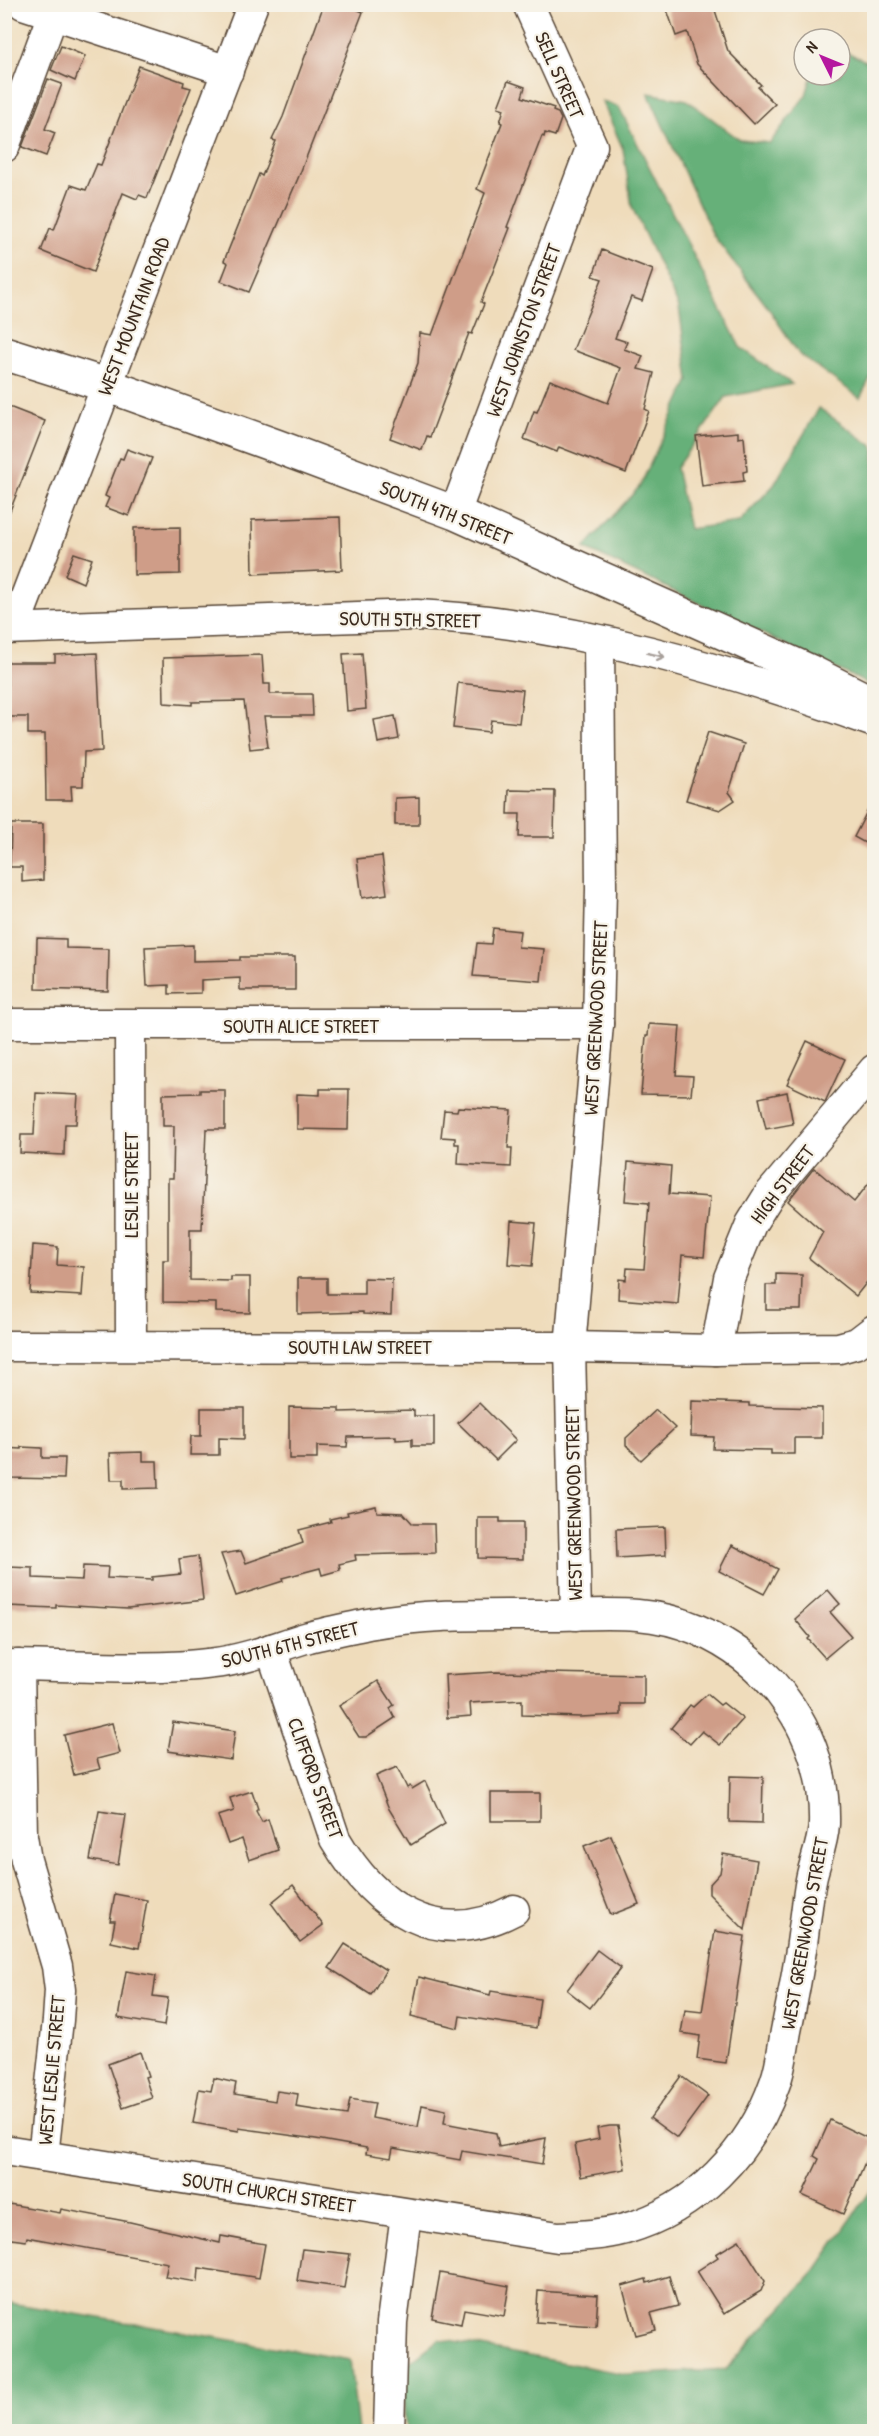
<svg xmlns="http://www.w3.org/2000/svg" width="879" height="2436" viewBox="0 0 879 2436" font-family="'Patrick Hand',sans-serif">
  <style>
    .forest { fill: #66b079; stroke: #506d4c; stroke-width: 1.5 }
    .building { fill: #cf9d88 }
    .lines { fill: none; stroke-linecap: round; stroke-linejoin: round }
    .minor-casing { stroke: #564536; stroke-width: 33 }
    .major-casing { stroke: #564536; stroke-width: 36 }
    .minor { stroke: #fff; stroke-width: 30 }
    .major { stroke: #fff; stroke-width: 33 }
    .oneway { stroke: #a79f9a }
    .labels { text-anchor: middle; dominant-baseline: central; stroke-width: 4.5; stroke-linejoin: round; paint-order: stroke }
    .street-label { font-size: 20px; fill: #3b2a1e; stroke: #f7f3e8 }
  </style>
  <rect width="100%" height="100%" fill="#f7f3e8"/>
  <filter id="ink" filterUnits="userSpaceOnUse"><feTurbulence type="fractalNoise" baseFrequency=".0167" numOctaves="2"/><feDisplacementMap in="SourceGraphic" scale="12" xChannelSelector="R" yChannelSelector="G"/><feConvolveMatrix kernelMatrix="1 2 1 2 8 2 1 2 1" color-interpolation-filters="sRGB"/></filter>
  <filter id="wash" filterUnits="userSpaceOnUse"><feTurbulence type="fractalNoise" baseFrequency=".008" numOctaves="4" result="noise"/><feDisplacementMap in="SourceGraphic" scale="24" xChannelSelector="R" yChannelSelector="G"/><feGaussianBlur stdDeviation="1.35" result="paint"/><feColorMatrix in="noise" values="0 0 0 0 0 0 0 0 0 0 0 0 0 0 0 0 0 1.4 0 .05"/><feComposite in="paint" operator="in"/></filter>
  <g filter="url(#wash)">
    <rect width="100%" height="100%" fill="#efdcbb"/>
    <g class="forest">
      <polygon points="840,49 874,65 874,170 868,181 874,188 874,371 860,398 799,354 769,309 713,235 648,93 687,100 740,140 770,143 806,95 812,75 840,75"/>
      <polygon points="602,101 619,107 740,347 792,384 726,397 676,468 689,529 739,522 774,485 819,408 874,447 874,687 584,548 640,486 689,380 679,307 632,207 623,149"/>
      <polygon points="874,2186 874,2431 406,2431 401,2369 439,2339 630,2375 726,2369 816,2270"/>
      <polygon points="4,2302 350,2360 358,2431 5,2431"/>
    </g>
    <g id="blocks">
      <g class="building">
        <polygon points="324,4 344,4 363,12 299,176 249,292 221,281 228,263 224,261 259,174 262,176 276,141 272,140 283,117"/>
        <polygon points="665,4 713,4 728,51 761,85 758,87 775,104 754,124 697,64 687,32 676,36"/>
        <polygon points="61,46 85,56 75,81 51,70"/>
        <polygon points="139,66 184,82 183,86 191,88 147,198 139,195 137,199 123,193 93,272 41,251 50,228 54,230 71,185 86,190 97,164 101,165"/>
        <polygon points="48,79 62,84 45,129 55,133 46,156 22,147"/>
        <polygon points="508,81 525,87 522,97 554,108 553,111 558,113 561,119 555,136 545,133 544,137 542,136 507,227 510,228 481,302 484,304 472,334 469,333 430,437 427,436 422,450 390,438 418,363 420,333 432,335 485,193 477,189 502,123 500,122 504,109 498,107"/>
        <polygon points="602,250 653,270 642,301 631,297 615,338 627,342 624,349 643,356 638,369 654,373 645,409 649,411 626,473 559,447 557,452 524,439 534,411 537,412 550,380 608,403 621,368 573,350 602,279 593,276"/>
        <polygon points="4,405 45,421 6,521 4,521"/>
        <polygon points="738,432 738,438 744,437 747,471 743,472 744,481 702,486 696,436"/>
        <polygon points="127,449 152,458 129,516 105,507 109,498 105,496 120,458 123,459"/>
        <polygon points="340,517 342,570 253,574 252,520"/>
        <polygon points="180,527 180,574 134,575 134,528"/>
        <polygon points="74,553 92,559 83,583 65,575"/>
        <polygon points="97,653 102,751 84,752 83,786 71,786 72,800 46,800 45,734 28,734 28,717 8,717 7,662 55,662 55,655"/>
        <polygon points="362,653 366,709 347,711 343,654"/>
        <polygon points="262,655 264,684 270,684 270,694 312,694 313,716 264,716 268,747 250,749 244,701 192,702 192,705 164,703 163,658"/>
        <polygon points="458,683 523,690 519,723 491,720 489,732 453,728"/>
        <polygon points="395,716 399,739 378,743 374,720"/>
        <polygon points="708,732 744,744 729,792 735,800 720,810 686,800"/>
        <polygon points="509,790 555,791 554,837 519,837 520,814 508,814"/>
        <polygon points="419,797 419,825 395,825 395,798"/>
        <polygon points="874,798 874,848 854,837"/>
        <polygon points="11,824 43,824 43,880 22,882 22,867 10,867"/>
        <polygon points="382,856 387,894 362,898 357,859"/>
        <polygon points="493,928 520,931 518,947 544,949 541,981 473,976 477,943 491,944"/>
        <polygon points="37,938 66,939 66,948 109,949 108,991 36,989"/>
        <polygon points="193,945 193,961 240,960 240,957 295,957 295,990 240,990 240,978 201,980 201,993 169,994 169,985 147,986 145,947"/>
        <polygon points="649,1024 680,1026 676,1075 693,1076 691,1095 641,1094 646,1036 648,1036"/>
        <polygon points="807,1041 845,1059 825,1102 787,1084"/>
        <polygon points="320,1089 349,1089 348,1130 297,1129 297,1094 320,1095"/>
        <polygon points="200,1090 225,1090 225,1129 206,1129 202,1229 190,1229 190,1280 231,1281 231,1277 250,1277 250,1313 216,1312 216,1303 163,1302 163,1260 168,1260 168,1178 173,1178 174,1126 163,1126 163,1094 200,1093"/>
        <polygon points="787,1092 793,1124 766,1129 759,1098"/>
        <polygon points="36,1093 78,1095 76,1124 65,1124 64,1155 20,1153 21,1135 34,1135"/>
        <polygon points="458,1107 511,1110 508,1148 512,1148 511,1167 458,1164 459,1144 455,1144 455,1138 441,1137 444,1110 457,1111"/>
        <polygon points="628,1162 671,1166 669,1194 710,1197 704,1257 682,1255 678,1304 618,1299 619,1279 626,1280 627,1268 644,1269 649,1203 625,1201"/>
        <polygon points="814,1168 854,1202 874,1177 874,1273 856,1296 809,1258 823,1232 788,1201"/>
        <polygon points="511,1221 536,1223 532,1266 508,1264"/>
        <polygon points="33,1245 58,1247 57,1265 84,1267 82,1296 30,1293"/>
        <polygon points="776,1274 802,1275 801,1310 766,1310 766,1285 776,1285"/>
        <polygon points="298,1278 327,1278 327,1294 364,1294 364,1278 392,1279 391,1315 363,1314 363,1312 298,1314"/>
        <polygon points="692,1401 749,1403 749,1406 822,1408 822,1438 794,1438 794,1454 771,1454 771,1450 713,1449 714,1437 691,1436"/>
        <polygon points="479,1403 516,1440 496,1460 458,1423"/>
        <polygon points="289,1407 339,1408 339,1412 414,1410 414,1416 434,1416 434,1446 412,1446 412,1439 396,1440 396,1436 348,1437 347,1447 317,1446 317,1459 289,1459"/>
        <polygon points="201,1408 244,1408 244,1439 219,1438 219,1455 190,1455 191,1436 201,1436"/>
        <polygon points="656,1410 675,1428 641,1460 626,1445 626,1438"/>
        <polygon points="21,1447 42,1448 42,1458 65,1458 64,1479 9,1478 9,1473 4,1473 4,1448 21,1449"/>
        <polygon points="143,1452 143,1461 157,1461 158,1488 123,1489 123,1480 111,1480 110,1453"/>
        <polygon points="376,1506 377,1512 403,1513 413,1524 434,1524 435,1553 355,1555 356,1560 339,1564 340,1570 322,1575 320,1568 282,1578 283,1581 236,1596 221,1554 241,1551 246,1563 303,1543 299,1530 331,1522 330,1519 348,1515 347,1512"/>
        <polygon points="478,1518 500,1518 500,1522 523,1522 523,1559 478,1558"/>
        <polygon points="665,1527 666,1555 617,1558 616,1529"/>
        <polygon points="732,1545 778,1569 764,1594 719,1571"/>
        <polygon points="198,1556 203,1600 128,1609 56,1605 56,1608 7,1606 8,1567 33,1568 33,1578 82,1580 83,1566 108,1567 107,1578 152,1580 152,1577 181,1574 179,1559"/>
        <polygon points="828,1590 840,1604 830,1612 851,1636 825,1658 808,1639 810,1637 795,1619"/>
        <polygon points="496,1672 644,1675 644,1704 621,1704 621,1715 580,1717 522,1715 522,1700 470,1703 471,1716 447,1718 445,1675"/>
        <polygon points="378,1681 394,1705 390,1708 395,1718 366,1737 359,1737 339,1706"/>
        <polygon points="707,1694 720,1705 723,1703 743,1719 720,1745 702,1731 690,1744 671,1728 690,1705 693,1707"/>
        <polygon points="173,1722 235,1731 231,1760 168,1751"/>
        <polygon points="112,1723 120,1753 97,1759 100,1769 74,1775 64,1735"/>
        <polygon points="397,1767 407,1788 410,1786 412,1789 425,1781 445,1824 411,1845 389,1809 376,1776"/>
        <polygon points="730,1776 763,1777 762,1823 729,1822"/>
        <polygon points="252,1791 258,1809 256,1811 262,1822 268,1819 278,1850 249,1860 242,1839 228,1844 218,1816 234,1811 230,1798"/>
        <rect x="491" y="1793" width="49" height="28"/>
        <polygon points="99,1811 126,1815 118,1865 90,1860"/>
        <polygon points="611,1835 639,1904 611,1915 584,1846"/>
        <polygon points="723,1854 757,1860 745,1930 709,1894 709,1885 720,1873"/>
        <polygon points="293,1885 323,1925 300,1942 271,1903"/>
        <polygon points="115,1894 147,1900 139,1948 111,1942 115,1921 110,1921"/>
        <polygon points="715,1931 745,1936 726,2063 697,2059 700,2036 681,2033 685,2010 702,2012"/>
        <polygon points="345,1944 386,1970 371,1995 329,1968"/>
        <polygon points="597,1950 621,1968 590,2008 567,1990"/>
        <polygon points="126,1971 156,1976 153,1996 168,1998 164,2026 118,2018"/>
        <polygon points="419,1977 490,1995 491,1991 540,1999 536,2028 460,2016 458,2028 411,2016"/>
        <polygon points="140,2052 148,2076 145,2077 152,2098 123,2108 108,2064"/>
        <polygon points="681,2076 708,2096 677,2138 650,2118"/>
        <polygon points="214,2078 236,2083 234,2094 275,2101 277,2091 298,2094 296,2107 347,2115 350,2099 375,2103 372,2118 418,2127 422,2105 446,2110 444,2123 496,2133 499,2147 546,2138 542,2164 462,2151 460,2160 393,2148 391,2158 366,2154 367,2148 316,2139 239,2128 239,2131 193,2123 199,2089 211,2091"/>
        <polygon points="830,2120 874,2141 843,2214 802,2195 819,2159 814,2156"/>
        <polygon points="610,2126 618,2126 625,2169 581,2177 575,2144 599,2139 597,2128"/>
        <polygon points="9,2204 60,2213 61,2209 130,2222 220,2243 221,2236 265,2244 259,2278 199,2268 198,2282 165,2277 168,2263 27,2237 26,2241 4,2238 4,2207 8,2207"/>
        <polygon points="739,2240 765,2281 761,2291 724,2314 697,2271 718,2257 716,2254"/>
        <polygon points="302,2249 350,2254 344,2288 297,2281"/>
        <polygon points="440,2273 509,2286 504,2316 464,2309 461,2324 432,2318"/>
        <polygon points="669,2276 678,2306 651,2313 656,2330 636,2335 622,2286 646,2279 647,2283"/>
        <polygon points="538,2291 598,2295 596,2326 536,2322"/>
      </g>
    </g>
  </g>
  <g filter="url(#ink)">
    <use href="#blocks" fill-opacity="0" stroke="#564536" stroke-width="1.5"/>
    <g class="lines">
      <g class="minor-casing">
        <g id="minor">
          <polyline points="23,4 228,71"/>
          <polyline points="4,147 53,14"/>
          <polyline points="455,513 592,146 528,4"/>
          <polyline points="14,628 253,4"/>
          <path d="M4,629L417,615C572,622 729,670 874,722"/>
          <polyline points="4,1024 598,1024"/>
          <polyline points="130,1025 131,1345"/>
          <polyline points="4,1346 570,1347 716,1350 839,1348 857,1343 874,1330"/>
          <polyline points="716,1350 729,1278 751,1224 769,1195 874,1070"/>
          <polyline points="576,1615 570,1347 598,1024 601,889 599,641"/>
          <path d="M271,1649L335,1839C375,1907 436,1951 514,1910"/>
          <path d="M4,1665C73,1665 147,1672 215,1663C248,1659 278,1646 309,1637C328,1632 349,1628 368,1624C428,1613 488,1615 548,1615C600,1615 646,1608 696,1629C775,1663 826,1738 824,1824C823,1842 816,1859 812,1875C808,1892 807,1910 804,1928C800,1962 793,1997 786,2031C783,2048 781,2067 775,2083C751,2152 696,2209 625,2229C603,2235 580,2236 558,2237L4,2150"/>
          <polyline points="19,1665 22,1836 26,1860 57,1966 60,1990 58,2020 43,2156"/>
          <polyline points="389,2432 392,2322 406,2214"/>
        </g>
      </g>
      <g class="major-casing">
        <polyline id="major" points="4,353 106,385 276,446 455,513 809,671 874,704"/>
      </g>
      <use href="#minor" class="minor"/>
      <use href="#major" class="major"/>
    </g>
    <defs><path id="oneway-shaft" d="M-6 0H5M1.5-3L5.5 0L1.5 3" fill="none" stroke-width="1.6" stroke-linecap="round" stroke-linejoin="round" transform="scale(1.5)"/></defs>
    <use class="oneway" href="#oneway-shaft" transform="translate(656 655) rotate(13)"/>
  </g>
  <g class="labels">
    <g class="street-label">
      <text transform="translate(560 75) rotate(66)">SELL STREET</text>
      <text transform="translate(133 316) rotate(-69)">WEST MOUNTAIN ROAD</text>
      <text transform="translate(523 330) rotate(-70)">WEST JOHNSTON STREET</text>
      <text transform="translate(446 512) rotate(22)">SOUTH 4TH STREET</text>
      <text transform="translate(410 619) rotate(1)">SOUTH 5TH STREET</text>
      <text transform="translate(595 1018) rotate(-87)">WEST GREENWOOD STREET</text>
      <text x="301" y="1025">SOUTH ALICE STREET</text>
      <text transform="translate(782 1184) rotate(-53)">HIGH STREET</text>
      <text transform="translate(130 1185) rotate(-90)">LESLIE STREET</text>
      <text x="360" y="1346">SOUTH LAW STREET</text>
      <text transform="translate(573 1503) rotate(-91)">WEST GREENWOOD STREET</text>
      <text transform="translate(290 1644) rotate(-14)">SOUTH 6TH STREET</text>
      <text transform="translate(316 1778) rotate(70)">CLIFFORD STREET</text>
      <text transform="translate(804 1933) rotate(-80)">WEST GREENWOOD STREET</text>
      <text transform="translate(51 2070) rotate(-85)">WEST LESLIE STREET</text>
      <text transform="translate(269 2192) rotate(9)">SOUTH CHURCH STREET</text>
    </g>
  </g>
  <rect width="879" height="2436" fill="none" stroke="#f7f3e8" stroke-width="24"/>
  <g transform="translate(822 57) rotate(313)"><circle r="28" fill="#f7f3e8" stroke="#aca397" stroke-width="1.5"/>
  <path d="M0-4.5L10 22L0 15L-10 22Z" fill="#b5179e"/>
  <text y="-9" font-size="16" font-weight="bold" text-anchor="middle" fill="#3b2a1e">N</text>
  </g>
</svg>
